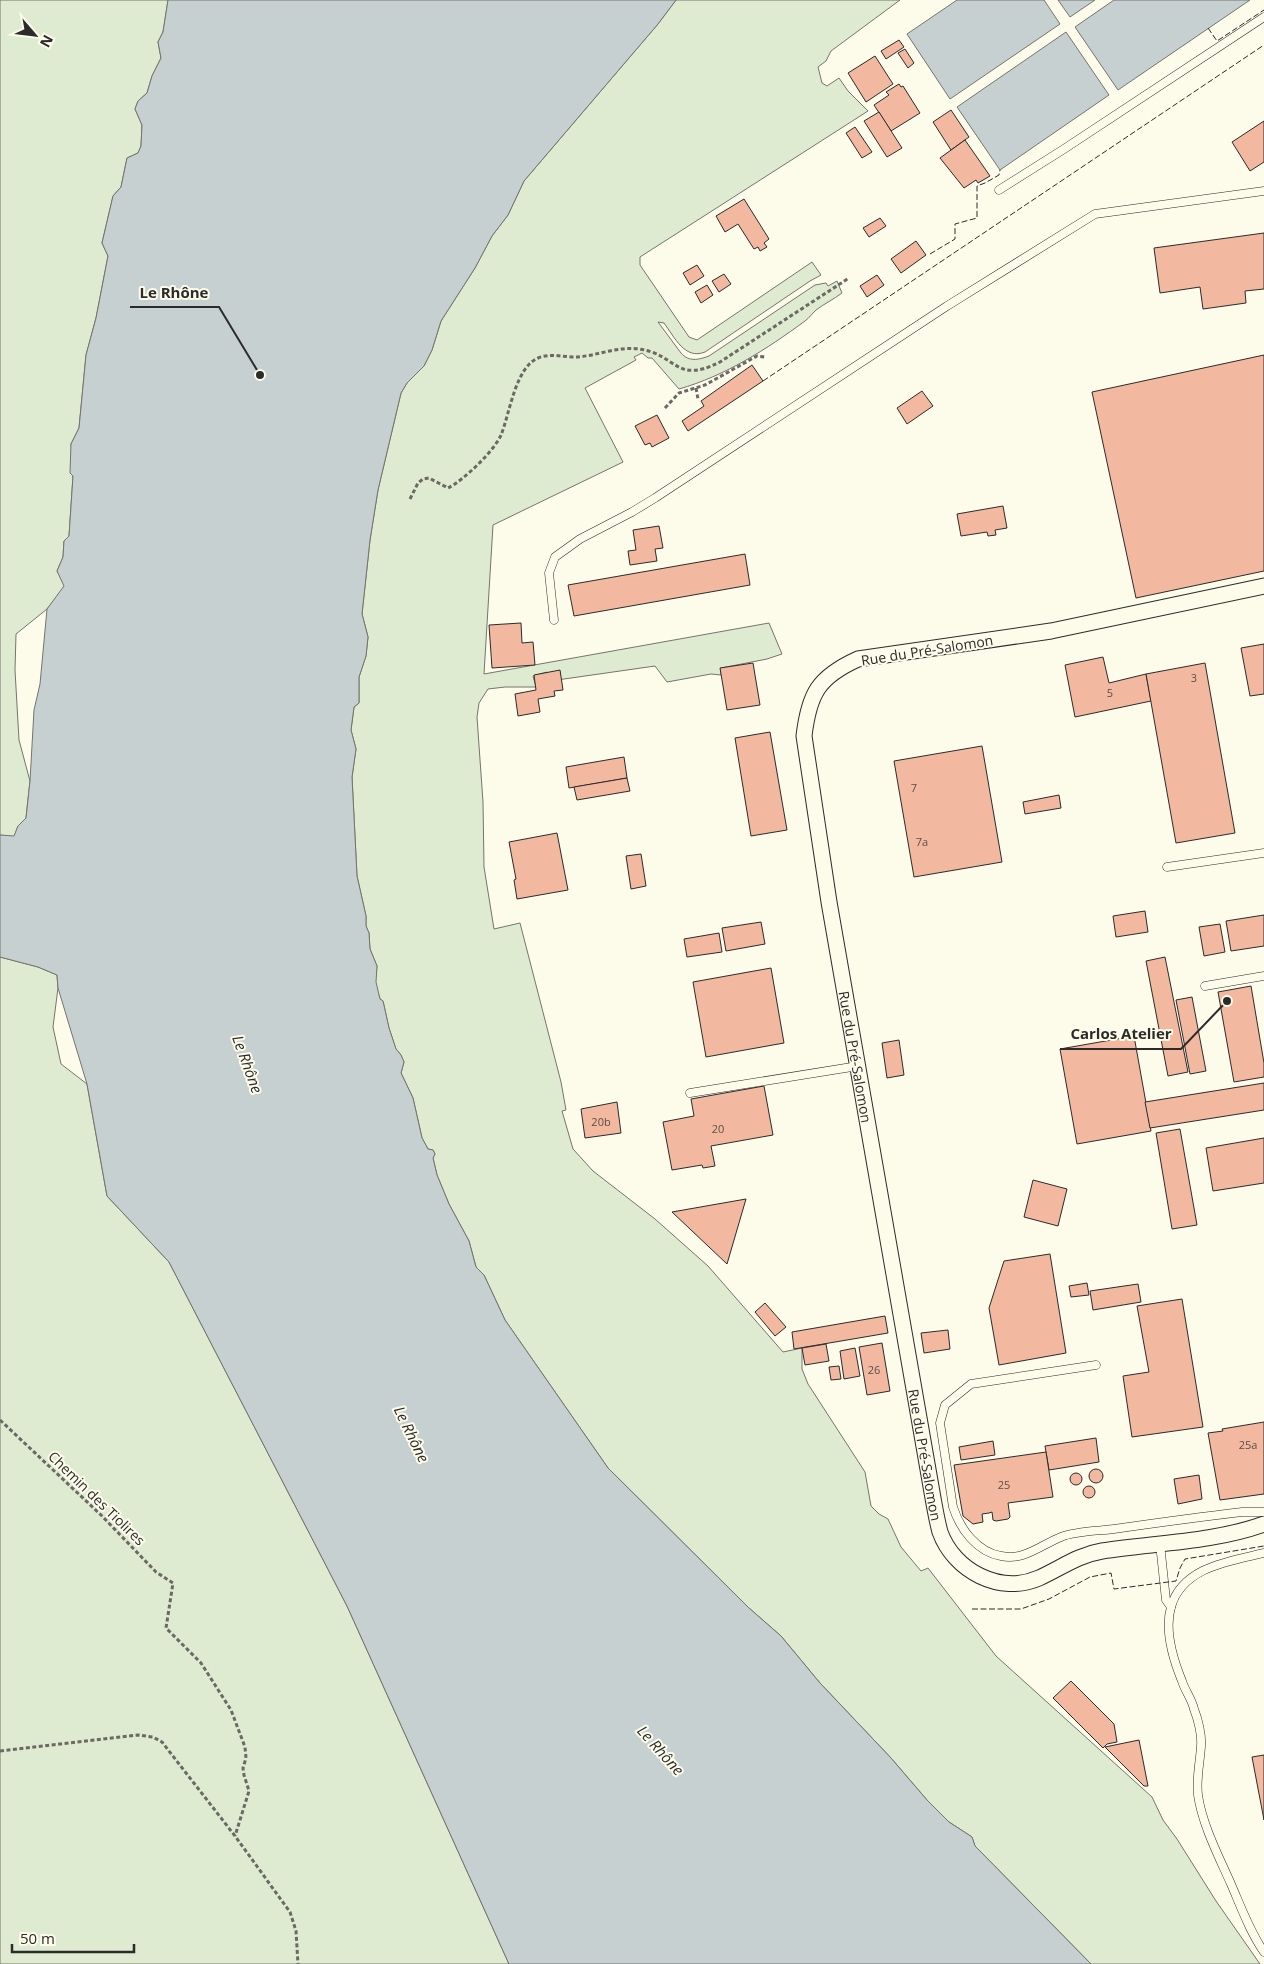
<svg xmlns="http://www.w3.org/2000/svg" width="1264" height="1964" viewBox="0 0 1264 1964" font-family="'Open Sans',sans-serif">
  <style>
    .green { fill: #deebd1; stroke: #74746e }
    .water { fill: #c7d0d0; stroke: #74746e }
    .building { fill: #f2b8a0; stroke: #2b2b2b }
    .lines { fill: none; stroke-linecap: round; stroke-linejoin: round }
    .lane-casing { stroke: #2b2b2b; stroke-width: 9 }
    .street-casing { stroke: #2b2b2b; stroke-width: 17 }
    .path { stroke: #6a6964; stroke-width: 3; stroke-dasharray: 4 2.5; stroke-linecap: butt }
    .lane { stroke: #fdfbea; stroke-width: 8 }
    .street { stroke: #fdfbea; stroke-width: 15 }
    .fence { stroke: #2b2b2b; stroke-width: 1; stroke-dasharray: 6 2.5; stroke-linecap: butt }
    .labels { text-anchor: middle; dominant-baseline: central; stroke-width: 4; stroke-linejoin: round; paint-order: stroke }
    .number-label { font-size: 11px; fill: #5d4e48 }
    .street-label { font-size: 14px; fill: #2b2b2b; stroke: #fdfbea }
    .water-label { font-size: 15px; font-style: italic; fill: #2b2b2b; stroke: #fdfbea }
    .leader { fill: none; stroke: #2b2b2b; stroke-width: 2 }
    .callout-dot { fill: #2b2b2b; stroke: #fdfbea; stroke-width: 2 }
    .callout-label { font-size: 15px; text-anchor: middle; font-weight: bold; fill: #2b2b2b; stroke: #fdfbea; stroke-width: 4; stroke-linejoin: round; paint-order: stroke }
  </style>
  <rect width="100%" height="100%" fill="#fdfbea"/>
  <g class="green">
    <polygon points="0,0 168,0 163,32 158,42 161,58 152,76 147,93 138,101 135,109 142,125 141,146 138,153 127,158 121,187 113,196 102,243 108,256 96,318 86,355 79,428 71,444 73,476 69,536 64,541 63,557 57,571 65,586 47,609 16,634 15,670 19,740 30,781 26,818 18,826 14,837 0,835"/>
    <path d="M676,0H900L831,51L826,61L818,67L822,83L827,86L839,78L848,91L868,111L640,257V265L689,337L697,340L812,262L821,275L810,281L705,352C685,360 675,338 664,323L658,322L681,353C689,362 698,360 709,356L815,285L826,283L828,286L837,281L842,293C834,299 824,304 816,310C812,314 809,318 805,321C767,349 725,376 679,389L652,358H648L642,353L634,357L636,360L585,388L623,462L493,525L484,674L769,623L782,654L767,659L721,668V675L711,674L667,682L655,666L550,681L547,672L533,676L536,687H505L488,689L479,703L477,717L483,802L484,867L494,929L520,923L561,1082L566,1110L562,1111L573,1149L593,1171L655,1219L708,1266L783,1352L802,1348V1369L808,1384L865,1472L871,1506L879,1514L888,1519L901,1547L921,1571L928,1568L996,1656L1152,1797L1163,1820L1177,1839L1216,1901L1260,1964H1091L975,1846L972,1837L949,1822L927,1800L891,1758L820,1683L781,1636L749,1608L608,1468L505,1320L484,1275L476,1267L469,1241L449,1204L437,1175L433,1158L435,1154L433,1150L428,1149L422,1138L413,1098L401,1073L404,1062L401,1055L396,1049L389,1028L383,1001L380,999L375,982L377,966L370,949L369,933L366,926V916L357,876L352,777L356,749L351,730L354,707L359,703V677L366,656L368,637L362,614L370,540L378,490L401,393L407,383L424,366L432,350L441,321L475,268L492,236L508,215L524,181L658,24Z"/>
    <polygon points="0,957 38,967 57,975 58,988 53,1027 61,1064 87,1084 107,1196 169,1262 347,1606 509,1964 0,1964"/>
  </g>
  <g class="water">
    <polygon points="168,0 676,0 658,24 524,181 508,215 492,236 475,268 441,321 432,350 424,366 407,383 401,393 378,490 370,540 362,614 368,637 366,656 359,677 359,703 354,707 351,730 356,749 352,777 357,876 366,916 366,926 369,933 370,949 377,966 376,982 380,999 383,1001 389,1028 396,1049 401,1055 404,1062 401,1073 413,1098 422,1138 428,1149 433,1150 435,1154 433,1158 437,1175 449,1204 469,1241 476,1267 484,1275 505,1320 608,1468 749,1608 781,1636 820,1683 891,1758 927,1800 949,1822 972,1837 975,1846 1091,1964 509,1964 347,1606 169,1262 107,1196 87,1084 58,988 57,975 38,967 0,957 0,835 14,836 18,826 26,818 30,781 34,710 40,684 47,609 64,586 57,571 63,557 64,541 69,536 73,476 70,473 71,444 79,428 86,355 96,318 108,256 102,243 113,196 121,187 127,158 138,153 141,146 142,125 135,109 138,101 147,93 152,76 161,58 158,42 163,32"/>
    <polygon points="957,0 1044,0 1060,24 950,99 907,34"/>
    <polygon points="1058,0 1095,0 1070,17"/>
    <polygon points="1114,0 1250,0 1118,90 1075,27"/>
    <polygon points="1066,32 1109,95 1000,170 957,107"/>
  </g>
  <g class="building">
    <polygon points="899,40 904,47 886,59 881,51"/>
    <polygon points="905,49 914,63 908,68 898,53"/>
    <polygon points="875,56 893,84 866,102 848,73"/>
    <polygon points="899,84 901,87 903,86 920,113 891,131 874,105 889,95 886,92"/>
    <polygon points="951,110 969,137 951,150 933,122"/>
    <polygon points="879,112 902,148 887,157 864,121"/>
    <polygon points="1264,121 1264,162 1250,171 1232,142"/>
    <polygon points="855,127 872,152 862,158 846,133"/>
    <polygon points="965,140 990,176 978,183 976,180 964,188 940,158"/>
    <polygon points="744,199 769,239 764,243 767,247 760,251 758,247 754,249 738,224 725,232 716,216"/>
    <polygon points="880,218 886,226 869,237 863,228"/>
    <polygon points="1264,233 1264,289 1245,291 1246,303 1203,309 1200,287 1160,293 1154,248"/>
    <polygon points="916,241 926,255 901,273 891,259"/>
    <polygon points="697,265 704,276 690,285 683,273"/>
    <polygon points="724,274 731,284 719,292 712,281"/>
    <polygon points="877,275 884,285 867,297 860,286"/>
    <polygon points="707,285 713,295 701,303 695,292"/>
    <polygon points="1264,355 1264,571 1136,598 1092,392"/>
    <polygon points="752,365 763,381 688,431 682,421 704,406 701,401"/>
    <polygon points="922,391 933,406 907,424 897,408"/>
    <polygon points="657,415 669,438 652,447 650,443 645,445 635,426"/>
    <polygon points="1003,506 1007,528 995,530 996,535 988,536 987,532 961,536 957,514"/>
    <polygon points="659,526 663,548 655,549 657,561 630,565 628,551 636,550 633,530"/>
    <polygon points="745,554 750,585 574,616 568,585"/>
    <polygon points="521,623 522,643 533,642 535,665 492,668 489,625"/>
    <polygon points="1264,644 1264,694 1250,696 1241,648"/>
    <polygon points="1103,657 1109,683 1146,674 1151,701 1075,717 1065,665"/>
    <polygon points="753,663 760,705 727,710 720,668"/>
    <polygon points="1205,663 1235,833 1176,843 1146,674"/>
    <polygon points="560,670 563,690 554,691 555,696 538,699 540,712 518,716 515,694 536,690 534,675"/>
    <polygon points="770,732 787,830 751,836 735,738"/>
    <polygon points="982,746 1002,862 914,877 894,761"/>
    <polygon points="624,757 627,778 569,788 566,767"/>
    <polygon points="627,778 630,791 577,800 574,787"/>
    <polygon points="1059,795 1061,808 1025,814 1023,802"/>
    <polygon points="557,833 568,890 517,899 514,880 516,879 509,842"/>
    <polygon points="641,854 646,886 631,889 626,856"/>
    <polygon points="1145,911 1148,932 1116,937 1113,916"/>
    <polygon points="1264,915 1264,946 1231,951 1226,921"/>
    <polygon points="761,922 765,944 726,951 722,928"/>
    <polygon points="1220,924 1225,952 1204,956 1199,927"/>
    <polygon points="719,933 722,952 687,957 684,939"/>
    <polygon points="1165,957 1188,1072 1168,1076 1146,961"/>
    <polygon points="771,968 784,1043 706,1057 693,982"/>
    <polygon points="1251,986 1264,1063 1264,1077 1234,1082 1218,992"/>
    <polygon points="1192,997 1206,1071 1190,1074 1176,1000"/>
    <polygon points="1134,1036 1151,1131 1077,1144 1060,1049"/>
    <polygon points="899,1040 904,1075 887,1078 882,1043"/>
    <polygon points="1264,1083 1264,1110 1150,1128 1145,1102"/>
    <polygon points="764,1086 773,1135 711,1146 715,1166 703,1168 702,1165 672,1170 663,1122 694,1116 691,1099"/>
    <polygon points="617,1102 621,1133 585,1138 581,1109"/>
    <polygon points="1180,1129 1197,1225 1172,1229 1156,1133"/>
    <polygon points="1264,1138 1264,1183 1213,1191 1206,1148"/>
    <polygon points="1033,1180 1067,1189 1058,1226 1024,1217"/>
    <polygon points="746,1199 727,1264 672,1212"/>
    <polygon points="1050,1254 1066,1353 999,1365 989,1308 1004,1261"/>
    <polygon points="1087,1283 1089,1295 1071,1297 1069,1286"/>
    <polygon points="1138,1284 1141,1302 1093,1310 1090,1291"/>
    <polygon points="1182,1299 1203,1427 1132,1437 1123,1376 1149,1372 1137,1306"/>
    <polygon points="765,1303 786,1327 775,1336 755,1312"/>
    <polygon points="885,1316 888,1333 794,1349 792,1332"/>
    <polygon points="948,1330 950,1349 924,1353 921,1333"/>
    <polygon points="882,1343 890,1391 867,1395 859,1347"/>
    <polygon points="826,1344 829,1361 805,1365 802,1348"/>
    <polygon points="855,1348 860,1376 844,1379 840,1351"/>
    <polygon points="839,1366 841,1379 831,1380 829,1367"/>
    <polygon points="1264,1422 1264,1494 1220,1500 1208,1433 1223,1431 1222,1429"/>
    <polygon points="1096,1438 1099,1462 1049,1470 1045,1446"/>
    <polygon points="993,1441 995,1455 961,1460 959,1447"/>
    <polygon points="1046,1452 1053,1497 1008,1503 1010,1517 1008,1519 996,1521 993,1520 992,1512 989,1513 982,1514 983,1522 973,1524 963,1516 954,1465"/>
    <circle cx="1096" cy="1476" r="7"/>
    <circle cx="1076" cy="1479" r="6"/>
    <polygon points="1199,1475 1202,1499 1178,1504 1174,1479"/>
    <circle cx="1089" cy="1492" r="6"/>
    <polygon points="1071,1681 1114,1724 1117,1742 1107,1744 1103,1748 1053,1698"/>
    <polygon points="1139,1740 1148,1786 1144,1786 1105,1747"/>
    <polygon points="1264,1755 1264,1820 1252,1757"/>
  </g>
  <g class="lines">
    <g class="lane-casing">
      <g id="lane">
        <polyline points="999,190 1064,149 1264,17"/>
        <polyline points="554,620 549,573 555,557 580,539 632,512 655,498 947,306 1095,214 1264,191"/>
        <polyline points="1167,867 1264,853"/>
        <polyline points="1205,986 1264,976"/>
        <polyline points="690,1093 858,1066"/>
        <path d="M1096,1365L971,1384L945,1405L940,1423L953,1507C960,1529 977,1552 1001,1556C1024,1561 1041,1545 1061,1537C1075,1531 1098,1531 1114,1529C1156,1523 1199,1517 1242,1512H1264"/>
        <polyline points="1160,1544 1166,1600 1171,1607"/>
        <path d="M1264,1553C1230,1561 1182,1567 1171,1607C1164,1631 1173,1659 1182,1681C1185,1691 1192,1699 1194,1709C1198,1719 1202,1735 1201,1746C1200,1763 1196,1778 1198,1795C1202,1824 1219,1857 1231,1884C1241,1907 1250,1932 1264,1952"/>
      </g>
    </g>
    <g class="street-casing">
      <g id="street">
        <path id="s1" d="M1264,586L1051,631L858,659C818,677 809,694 804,736L829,902L933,1498C935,1509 937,1521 940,1532C954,1571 1000,1595 1039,1578C1061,1568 1078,1555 1102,1551C1154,1543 1215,1542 1264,1524"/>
      </g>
    </g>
    <g class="path">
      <polyline points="696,388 698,399"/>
      <polyline points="665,408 679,393 705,385 757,356 765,357"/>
      <path d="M410,499L418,483L423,479L429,478L448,488C464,480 494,451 501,435C510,413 515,368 538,358C550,353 563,357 576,357C597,356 617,346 639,349C677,354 675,385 720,362L849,278"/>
      <polyline points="0,1420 101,1515 156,1572 173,1583 166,1628 201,1663 231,1710 245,1747 246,1758 243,1768 244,1775 249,1791 235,1836"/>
      <polyline points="0,1751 138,1735 153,1737 162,1742 235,1836 290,1912 296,1931 298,1964"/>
    </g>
    <use href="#lane" class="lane"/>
    <use href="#street" class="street"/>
    <g class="fence">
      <polyline points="1208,28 1217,41 1264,10"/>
      <polyline points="930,254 955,239 955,224 977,218 977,186 985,183 999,175 1000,170"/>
      <polyline points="763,381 1264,45"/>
      <polyline points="972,1609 1021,1609 1049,1599 1090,1577 1111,1573 1114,1589 1176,1581 1180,1568 1185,1559 1264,1546"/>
    </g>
  </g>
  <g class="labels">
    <g class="number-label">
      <text x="1194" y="677">3</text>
      <text x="1110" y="692">5</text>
      <text x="914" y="787">7</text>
      <text x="922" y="841">7a</text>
      <text x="601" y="1121">20b</text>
      <text x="718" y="1128">20</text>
      <text x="874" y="1369">26</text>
      <text x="1248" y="1444">25a</text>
      <text x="1004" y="1484">25</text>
    </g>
    <g class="street-label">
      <text transform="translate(927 650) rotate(-9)">Rue du Pré-Salomon</text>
      <text stroke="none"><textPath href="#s1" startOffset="838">Rue du Pré-Salomon</textPath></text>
      <text stroke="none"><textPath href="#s1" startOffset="1242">Rue du Pré-Salomon</textPath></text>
      <text transform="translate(97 1498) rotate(44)">Chemin des Tiolires</text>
    </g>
    <g class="water-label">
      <text transform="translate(248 1064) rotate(70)">Le Rhône</text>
      <text transform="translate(412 1434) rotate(64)">Le Rhône</text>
      <text transform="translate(661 1750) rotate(48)">Le Rhône</text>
    </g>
  </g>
  <path class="leader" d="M260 375L219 307H130M1227 1001L1181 1049H1060"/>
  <g class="callout-dot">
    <circle cx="260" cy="375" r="5"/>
    <circle cx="1227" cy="1001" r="5"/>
  </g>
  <g class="callout-label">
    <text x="174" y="298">Le Rhône</text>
    <text x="1121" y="1039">Carlos Atelier</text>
  </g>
  <g transform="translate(35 35) rotate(118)" stroke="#fdfbea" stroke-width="4" paint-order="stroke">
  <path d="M0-4L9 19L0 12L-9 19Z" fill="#2b2b2b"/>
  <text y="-8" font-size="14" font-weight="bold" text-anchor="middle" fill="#2b2b2b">N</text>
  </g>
  <path d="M12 1944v8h122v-8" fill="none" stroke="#2b2b2b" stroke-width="2.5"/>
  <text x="20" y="1944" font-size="15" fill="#2b2b2b" stroke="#fdfbea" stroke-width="4" paint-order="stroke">50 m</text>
</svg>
